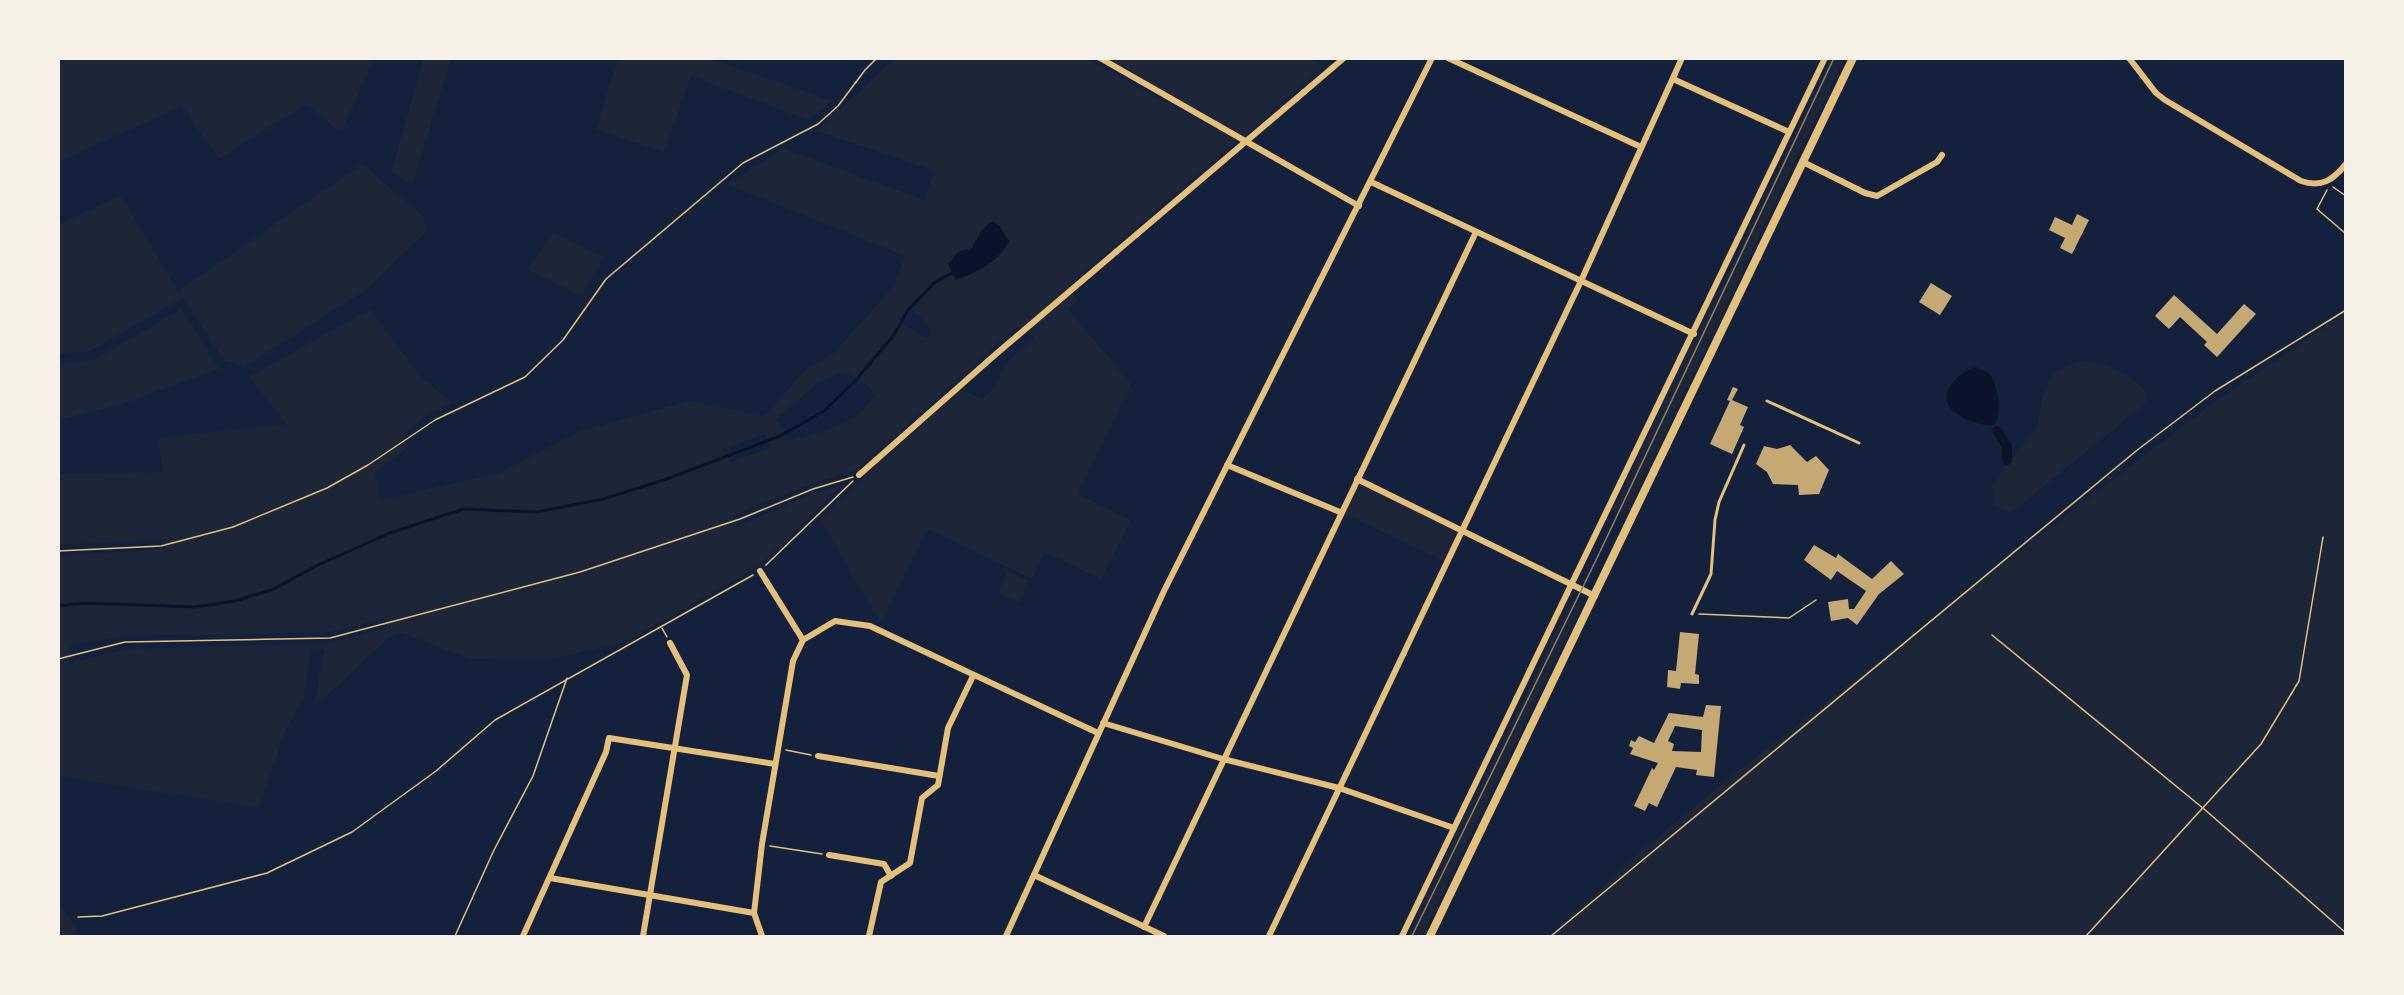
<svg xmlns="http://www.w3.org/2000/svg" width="2404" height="995" viewBox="0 0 2404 995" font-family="'Work Sans',sans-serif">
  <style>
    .green { fill: #1d2539; fill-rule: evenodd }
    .water { fill: #0b132b }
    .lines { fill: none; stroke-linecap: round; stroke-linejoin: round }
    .stream { stroke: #0b132b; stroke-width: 3 }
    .canal { stroke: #0b132b; stroke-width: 10 }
    .building { fill: #c6a872; fill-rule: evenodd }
    .path { stroke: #e5c07b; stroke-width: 1.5 }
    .service { stroke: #e5c07b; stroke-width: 3 }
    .minor { stroke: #e5c07b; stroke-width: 6 }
    .tertiary { stroke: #e5c07b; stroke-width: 8 }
    .tram { stroke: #918062; stroke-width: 1.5 }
  </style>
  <rect width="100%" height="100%" fill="#14213d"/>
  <g class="green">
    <polygon points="618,58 711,59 833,101 808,120 691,76 664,153 596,129"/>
    <polygon points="1311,58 1324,67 1274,109 1246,137 1108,59"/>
    <polygon points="58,59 59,58 374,59 341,133 306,104 219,159 182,106 59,162"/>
    <polygon points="423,59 451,59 412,186 392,171"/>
    <path d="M894,59H1087L1238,141L1068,286L1077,300L1068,309L1131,384L1078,494L1131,520L1101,579L1044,552L1032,579L927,529L881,624L820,519L958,388L982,399L992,391L1006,363L1035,337L1017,326L857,470L804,487L733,515L736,527L811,494L842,485L759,566L628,641L549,660L470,659L402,633L390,637L314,707L324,649H311L303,699L286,729L259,808L59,776L58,553L60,556L165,549L166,539L59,545V474L163,472L158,438L286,424L249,377L370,309L422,378L453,403L431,412L402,435L409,447L375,472L380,500L499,473L580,431L689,401L764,416L807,369L834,353L894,286L905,256L726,184L784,149L925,200L934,171L817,131ZM912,311L922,317L932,334L925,338L904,324ZM844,372L865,383L875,395C856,427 823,430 790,441L776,419L819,382ZM764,434L772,447L731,462L722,450ZM384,618L387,628L328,643L128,649L69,663L71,645L123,636L329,632Z"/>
    <polygon points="1830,59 1844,59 1629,509 1626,509 1623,513 1617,510 1616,513 1611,510 1616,504 1715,293 1719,292"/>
    <polygon points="362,164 423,216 427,231 366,290 244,367 224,360 183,298 90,351 59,354 59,224 121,195 178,291"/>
    <polygon points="553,233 604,257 581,296 527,269"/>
    <polygon points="181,309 219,369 122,404 59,420 59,364 94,360"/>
    <polygon points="2345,313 2345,936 1554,936 1559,928 1643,849 1728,779 1997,568 2212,404"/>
    <path d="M2079,361C2107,363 2126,370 2145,391V404L2012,512L1993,506V487L2001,471L2037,427L2043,396L2054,371Z"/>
    <polygon points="1357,479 1461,530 1446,562 1340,512"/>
    <polygon points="1007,571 1028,581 1019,603 998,593"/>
    <polygon points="1576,597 1580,599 1577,604 1581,606 1422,936 1408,936 1475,792 1478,792 1572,598"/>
    <polygon points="58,903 76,927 76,936 59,936"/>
  </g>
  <g class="water">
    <path d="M992,221L999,225L1009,241C997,264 978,272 955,280L948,264L958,252L972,248L981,231Z"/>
    <path d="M1976,367L1989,373C1997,384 2005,417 1992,426C1976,424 1955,418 1947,403C1944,386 1960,372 1976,367Z"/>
  </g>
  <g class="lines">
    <polyline class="stream" points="58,606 85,603 195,607 234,601 272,590 318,565 390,533 463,509 537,512 603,499 664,480 780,436 824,411 855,381 894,335 908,310 934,283 952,273"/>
    <polyline class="canal" points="1997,431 2007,446 2007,460"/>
  </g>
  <g class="building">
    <polygon points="2077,214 2089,220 2072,254 2060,248 2065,238 2049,230 2055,217 2072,225"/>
    <polygon points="1931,283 1952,296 1940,315 1919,302"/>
    <polygon points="2174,295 2217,334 2244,304 2256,314 2217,357 2204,345 2207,342 2180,317 2169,329 2155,316"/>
    <polygon points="1733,387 1738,389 1732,400 1748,407 1740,425 1744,427 1732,454 1710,444 1730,401 1727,400"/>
    <polygon points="1790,445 1807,462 1816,456 1829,470 1819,494 1799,495 1798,485 1773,484 1767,472 1756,464 1764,446 1777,449"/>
    <polygon points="1814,545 1836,558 1838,554 1872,579 1891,561 1904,574 1879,594 1857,625 1848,618 1831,621 1828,602 1848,599 1849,609 1854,609 1866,591 1837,571 1831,580 1804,560"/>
    <polygon points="1680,632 1699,634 1695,674 1699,675 1699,684 1681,683 1680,689 1667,687 1668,670 1676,671"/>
    <path d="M1706,705L1721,706L1714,777L1696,775L1697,770L1676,767L1657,807L1649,803L1645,811L1634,806L1652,768L1654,770L1658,763L1630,754L1633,748L1629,746L1631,740L1635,742L1639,736L1654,743L1669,713L1703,717ZM1675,726L1702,730L1701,752L1672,751L1674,744L1668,741Z"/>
  </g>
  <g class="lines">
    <g class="path">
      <polyline points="2333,187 2346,196"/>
      <polyline points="2327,190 2317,209 2346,234"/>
      <polyline points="58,551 161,546 233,527 327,488 368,465 435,420 525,377 563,340 606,279 743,163 818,124 838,106 865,70 877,58"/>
      <polyline points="766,565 853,481"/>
      <polyline points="1699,614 1789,618 1816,600"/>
      <polyline points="662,628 667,637"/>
      <polyline points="1992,635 2204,809 2346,933"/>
      <polyline points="58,659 125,642 330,638 580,572 740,519 813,489 853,477"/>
      <polyline points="786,750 811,755"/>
      <polyline points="770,846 822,854"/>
      <polyline points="78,917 102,916 267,873 352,832 436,771 495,720 753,575"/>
      <polyline points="455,936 494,850 533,776 567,678"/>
      <polyline points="1551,936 2136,451 2215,391 2346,310"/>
      <polyline points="2086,936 2261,744 2299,681 2323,537"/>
    </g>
    <g class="service">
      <polyline points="1767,401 1859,443"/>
      <polyline points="1692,614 1711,574 1715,520 1719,502 1744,445"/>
    </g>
    <g class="minor">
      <polyline points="1100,58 1359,206"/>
      <polyline points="1448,58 1641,147"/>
      <path d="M2129,58L2156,93L2165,100L2301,181C2322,188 2333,180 2346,164"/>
      <polyline points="1673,79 1789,132"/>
      <polyline points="1803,162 1865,193 1877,196 1937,162 1942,155"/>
      <polyline points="1371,182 1694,334"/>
      <polyline points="1227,465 1340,512"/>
      <polyline points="859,475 996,354 1344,58"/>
      <polyline points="1357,479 1595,596"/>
      <polyline points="760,571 803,640"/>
      <polyline points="1103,723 1223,759 1339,788 1454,828"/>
      <polyline points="818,756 939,776"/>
      <polyline points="829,855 884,864 891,876"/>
      <polyline points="1034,875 1164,936"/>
      <polyline points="550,878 754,913"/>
      <polyline points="1144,927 1476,232"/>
      <polyline points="523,936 606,752 609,738 775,764"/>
      <polyline points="643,936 687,675 670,643"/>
      <polyline points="762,936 754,913 762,844 793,661 803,640 835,621 870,626 1098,733"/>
      <polyline points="869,936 881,882 910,863 922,798 938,785 948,728 973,676"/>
      <polyline points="1006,936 1164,591 1432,58"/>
      <polyline points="1269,936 1581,281 1682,58"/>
      <polyline points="1402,936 1825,58"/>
    </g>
    <polyline class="tertiary" points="1430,936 1853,58"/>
    <polyline class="tram" points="1412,936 1597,558 1834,58"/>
  </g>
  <rect width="2404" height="995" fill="none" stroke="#f6f1e7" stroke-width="120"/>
</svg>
